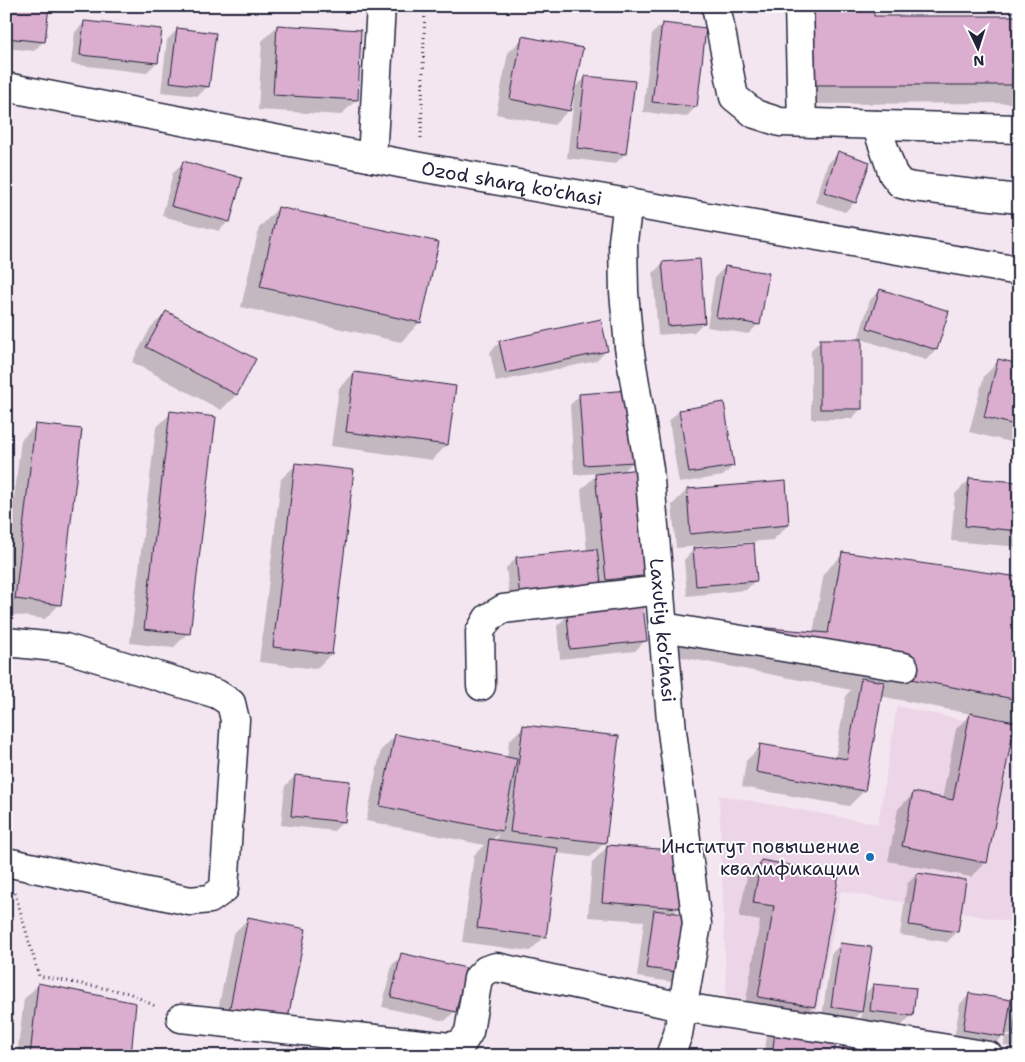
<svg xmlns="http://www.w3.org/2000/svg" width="1025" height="1062" viewBox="0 0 1025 1062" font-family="'Shantell Sans',sans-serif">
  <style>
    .built { fill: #ecd5e7 }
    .shadow { fill: #0003; fill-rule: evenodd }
    .building { fill: #dbadcf; stroke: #22223b }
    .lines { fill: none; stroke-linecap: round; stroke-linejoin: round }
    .minor-casing { stroke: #22223b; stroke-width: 31 }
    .path { stroke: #22223b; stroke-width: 3; stroke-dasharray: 1 4; stroke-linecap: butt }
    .minor { stroke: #fff; stroke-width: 28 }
    .poi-dot { fill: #1f6fb2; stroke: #fff; stroke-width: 2 }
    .labels { text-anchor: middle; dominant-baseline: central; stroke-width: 4; stroke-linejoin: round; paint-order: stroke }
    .street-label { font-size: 19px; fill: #22223b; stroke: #fff }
    .poi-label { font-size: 19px; fill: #22223b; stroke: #fff; text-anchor: end }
  </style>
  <rect width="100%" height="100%" fill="#f4e6f1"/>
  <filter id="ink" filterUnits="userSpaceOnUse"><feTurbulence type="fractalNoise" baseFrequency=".02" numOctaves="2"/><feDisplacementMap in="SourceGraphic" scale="10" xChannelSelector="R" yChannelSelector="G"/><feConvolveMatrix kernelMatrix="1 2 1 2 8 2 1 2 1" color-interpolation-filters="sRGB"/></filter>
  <g filter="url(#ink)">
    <polygon class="built" points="897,706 1019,732 1019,914 1016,923 841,891 814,1026 727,1007 719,795 878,824"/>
    <g class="shadow">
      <polygon points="6,6 44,41 34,51 6,48"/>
      <polygon points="796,6 872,6 872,17 1019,17 1019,103 796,104"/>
      <polygon points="85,22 156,63 146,73 71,64 75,32"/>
      <polygon points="662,24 696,107 686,117 643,112 652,34"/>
      <polygon points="277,26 356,100 341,115 258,110 262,41"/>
      <polygon points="177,30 208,86 198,96 161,92 167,40"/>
      <polygon points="523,38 569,110 554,125 496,114 508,53"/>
      <polygon points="586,77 625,154 615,164 567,158 575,89 573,89"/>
      <polygon points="839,153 855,202 845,212 815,202 828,163"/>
      <polygon points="183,163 229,221 219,231 162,216 173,173"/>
      <polygon points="278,208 420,322 401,342 241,307 259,228"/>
      <polygon points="663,263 704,322 694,332 658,335 653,273"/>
      <polygon points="725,267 759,324 748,334 707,327 715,277"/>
      <polygon points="880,290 948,312 936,350 926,360 861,339 861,409 851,419 811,419 811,350 821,340 858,340 870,300"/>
      <polygon points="166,313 255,360 236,395 221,410 132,362 151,327"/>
      <polygon points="500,342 606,351 596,361 496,382 490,352"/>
      <polygon points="999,361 1019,366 1019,444 969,432 984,376"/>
      <polygon points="354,373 447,445 432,460 331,446 339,388"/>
      <polygon points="580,395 634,461 623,472 650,575 635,590 511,609 506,568 516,558 587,551 581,490 598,473 574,475 570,405"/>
      <polygon points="679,411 733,466 723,476 679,483 669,421"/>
      <polygon points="171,413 188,633 173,648 130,643 156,428"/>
      <polygon points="36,425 60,604 45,619 6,614 6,563 21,440"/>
      <polygon points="296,465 331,654 316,669 259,662 281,479"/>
      <polygon points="970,479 1019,483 1019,547 951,541 955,494"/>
      <polygon points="687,490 788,525 773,540 676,548 672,505"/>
      <polygon points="694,549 756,580 746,590 687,596 684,560"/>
      <polygon points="843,554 1019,578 1019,723 1013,722 986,862 971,877 888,861 898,809 913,794 942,799 956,729 971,714 880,696 864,791 849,806 742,787 746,761 761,746 835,759 846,695 851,690 666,654 665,642 813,633 824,573"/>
      <polygon points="567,616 645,641 635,651 560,659 557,626"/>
      <path d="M524,726L605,842L590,857L556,853L545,936L530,951L462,942L474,855L484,845L366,821L381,750L396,735L507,758L509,741ZM498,834L497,841H491Z"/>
      <polygon points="295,776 344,821 334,831 281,825 285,786"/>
      <polygon points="607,847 680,907 673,914 682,972 672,982 637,977 644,921 588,917 592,862"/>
      <polygon points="762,861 814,1006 799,1021 744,1011 760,921 739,917 747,876"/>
      <polygon points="917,874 957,932 947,942 900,935 907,884"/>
      <polygon points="248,919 304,930 215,1026 233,934"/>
      <polygon points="841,944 864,995 873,985 911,1016 901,1026 861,1021 862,1011 851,1021 822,1017 831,954"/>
      <polygon points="402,955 455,1011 445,1021 382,1007 392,965"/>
      <polygon points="39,984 130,1056 17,1056 24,999"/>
      <polygon points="970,994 1011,1001 1019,994 1019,1035 1007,1034 1007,1036 1019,1038 1019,1047 1004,1046 1005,1034 993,1046 954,1039 960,1004"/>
      <polygon points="777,1024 833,1055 844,1044 919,1056 764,1056 767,1035"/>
      <polygon points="333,1040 427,1056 318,1056"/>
    </g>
    <g class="building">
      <polygon points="6,6 49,6 45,42 6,38"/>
      <polygon points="814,6 874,6 874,16 1019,16 1019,85 815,85"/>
      <polygon points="84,21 162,29 158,63 80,55"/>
      <polygon points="662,23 706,28 697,107 652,102"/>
      <polygon points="277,25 361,30 358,100 273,95"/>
      <polygon points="177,28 216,33 209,87 170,82"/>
      <polygon points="522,36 583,48 570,111 510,99"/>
      <polygon points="585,76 635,81 626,154 577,148"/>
      <polygon points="838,151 870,162 856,203 824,192"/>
      <polygon points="183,161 242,178 230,222 171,206"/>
      <polygon points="278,207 439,242 421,323 260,287"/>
      <polygon points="700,259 705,323 668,326 662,262"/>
      <polygon points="725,266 769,273 760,325 716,317"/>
      <polygon points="880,289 949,311 937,350 867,328"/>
      <polygon points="166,311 256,359 237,395 146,347"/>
      <polygon points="601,319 608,351 506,373 499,341"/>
      <rect x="820" y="339" width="42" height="70"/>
      <polygon points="998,359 1019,364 1019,426 984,417"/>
      <polygon points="354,372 456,386 448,445 346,432"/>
      <polygon points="630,390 635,462 584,465 579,394"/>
      <polygon points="724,402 734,466 689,473 679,410"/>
      <polygon points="170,411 216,417 190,634 144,629"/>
      <polygon points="35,424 82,429 61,605 15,599"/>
      <polygon points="295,463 354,470 332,654 273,647"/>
      <polygon points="640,469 651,575 606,580 595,474"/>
      <polygon points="969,478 1019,482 1019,531 965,526"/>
      <polygon points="786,481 789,525 690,534 687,489"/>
      <polygon points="754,543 757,581 696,586 693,548"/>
      <polygon points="597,549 602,591 520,599 516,557"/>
      <polygon points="842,552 1019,577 1019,700 685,635 684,621 828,633"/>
      <polygon points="643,606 647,641 570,649 567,615"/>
      <polygon points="861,678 884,682 865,791 756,772 760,744 847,759"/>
      <polygon points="970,713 1015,722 987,863 902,846 913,792 953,800"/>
      <polygon points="523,725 619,736 606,843 510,832"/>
      <polygon points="395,734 517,759 502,831 380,806"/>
      <polygon points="295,775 350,781 345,822 291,816"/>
      <polygon points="489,839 558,848 546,937 477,928"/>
      <polygon points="607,845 685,851 681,908 602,902"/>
      <polygon points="761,860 839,874 815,1007 758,997 774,906 753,903"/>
      <polygon points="917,873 966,880 958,932 909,925"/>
      <polygon points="654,910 691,915 683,973 646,968"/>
      <polygon points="248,917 306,929 287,1023 229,1012"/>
      <polygon points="840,943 872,947 862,1012 831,1007"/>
      <polygon points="401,953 466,968 456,1012 391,997"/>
      <polygon points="38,983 136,1003 131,1056 30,1056"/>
      <polygon points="873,984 916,988 913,1016 870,1011"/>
      <polygon points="969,993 1011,1000 1005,1037 963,1030"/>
      <polygon points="1019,993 1019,1037 1013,1036"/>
      <polygon points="776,1023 837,1031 834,1056 772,1056"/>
      <polygon points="333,1039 435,1056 330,1056"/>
      <polygon points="844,1043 921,1056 842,1056"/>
    </g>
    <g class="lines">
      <g class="minor-casing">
        <g id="minor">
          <polyline points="716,6 734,97 755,114 780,122 1019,129"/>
          <polyline points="799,6 802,122"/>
          <path id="s1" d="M6,87L420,167L1019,271"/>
          <polyline points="876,125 893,174 901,184 913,187 1019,199"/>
          <polyline points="372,158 381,6"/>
          <path id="s2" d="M628,202L623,241L624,292L629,347L649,469L672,731L697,924L678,1034L670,1056"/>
          <polyline points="663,627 904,667"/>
          <polyline points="6,642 65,648 217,694 231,703 235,720 224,889 210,899 190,901 6,862"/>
          <polyline points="481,686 480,632 488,618 503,609 660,590"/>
          <polyline points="181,1018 450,1047 462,1043 469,1032 478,978 486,970 496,967 682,1007 830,1029 989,1056"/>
        </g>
      </g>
      <g class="path">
        <polyline points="421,138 425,6"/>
        <polyline points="15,893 39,976 129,993 157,1007"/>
      </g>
      <use href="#minor" class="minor"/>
    </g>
  </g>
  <circle class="poi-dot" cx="870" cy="857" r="5"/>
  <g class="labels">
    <g class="street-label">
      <text stroke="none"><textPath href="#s1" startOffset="515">Ozod sharq ko'chasi</textPath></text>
      <text stroke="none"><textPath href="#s2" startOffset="431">Laxutiy ko'chasi</textPath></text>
    </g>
    <g class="poi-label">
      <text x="860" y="846">Институт повышение<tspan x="860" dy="22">квалификации</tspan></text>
    </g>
  </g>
  <rect width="1025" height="1062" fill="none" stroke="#fff" stroke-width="25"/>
  <rect x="12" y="12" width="1000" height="1037" fill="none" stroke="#22223b" stroke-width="2" filter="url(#ink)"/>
  <g transform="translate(978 48) rotate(176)" stroke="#ffffff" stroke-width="4" paint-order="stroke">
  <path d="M0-4L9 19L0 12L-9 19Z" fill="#22223b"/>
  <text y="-8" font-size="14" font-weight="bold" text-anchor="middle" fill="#22223b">N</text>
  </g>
</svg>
